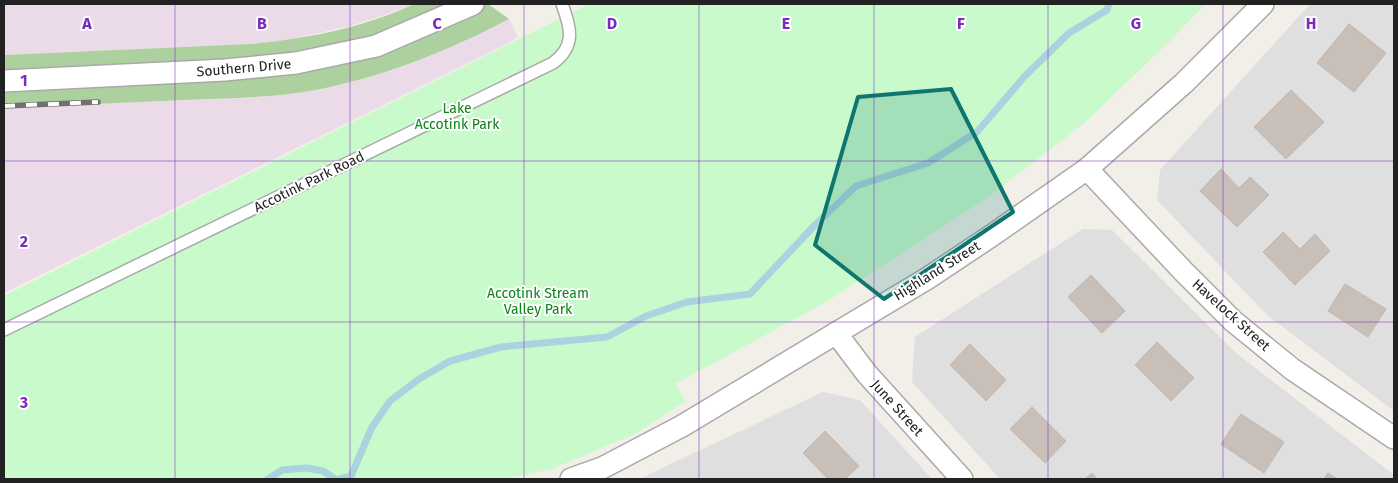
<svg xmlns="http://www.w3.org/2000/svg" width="1398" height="483" viewBox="0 0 1398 483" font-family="'Fira Sans',sans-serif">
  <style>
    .residential { fill: #e0dfdf }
    .industrial { fill: #ebdbe8 }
    .forest { fill: #add19e }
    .park { fill: #c8facc }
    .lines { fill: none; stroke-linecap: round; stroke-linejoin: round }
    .stream { stroke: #aad3df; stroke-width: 7 }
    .building { fill: #c7bfb8; stroke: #c4b6ab }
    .service-casing { stroke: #a9a9a9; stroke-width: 14 }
    .minor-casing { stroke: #a9a9a9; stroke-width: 24 }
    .service { stroke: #fff; stroke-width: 11 }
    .minor { stroke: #fff; stroke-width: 21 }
    .rail-casing { stroke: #707070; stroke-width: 5.5 }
    .rail { stroke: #fff; stroke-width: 4; stroke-dasharray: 11; stroke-linecap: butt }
    .marked { fill: #0f766e; fill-opacity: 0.2; stroke: #0f766e; stroke-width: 4; stroke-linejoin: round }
    .grid { fill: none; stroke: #7b2cbf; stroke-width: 1; stroke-opacity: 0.55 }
    .labels { text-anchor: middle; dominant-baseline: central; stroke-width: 4; stroke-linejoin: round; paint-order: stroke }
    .street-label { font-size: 14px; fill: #222; stroke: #fff }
    .park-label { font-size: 14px; fill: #0c8416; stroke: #fff }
    .grid-label { font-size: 16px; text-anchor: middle; font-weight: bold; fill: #7b2cbf; stroke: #fff; stroke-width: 4; stroke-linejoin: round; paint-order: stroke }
  </style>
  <rect width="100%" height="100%" fill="#f2efe9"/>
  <g class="residential">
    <polygon points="1310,4 1394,4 1394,411 1267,315 1157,200 1160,170"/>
    <polygon points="1083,229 1112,230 1236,353 1394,475 1394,479 1000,479 912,382 915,337"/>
    <polygon points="823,392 860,400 932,479 639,479"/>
  </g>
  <g class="industrial">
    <polygon points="4,4 414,4 382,16 346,27 286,40 250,44 4,55"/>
    <polygon points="509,19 518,37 510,42 4,293 4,107 248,98 309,91 358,80 412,63 457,45"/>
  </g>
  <path class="forest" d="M414,4H488L509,19C447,52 380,78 310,91C269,98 227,98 186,100C125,103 64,105 4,107V55L250,44C305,39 363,28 414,4Z"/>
  <polygon class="park" points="589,4 1205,4 1170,41 1083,124 987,198 826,302 675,384 686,401 635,434 552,469 503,479 4,479 4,296"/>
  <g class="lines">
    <g class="stream">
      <polyline points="268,479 282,470 307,468 323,471 335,479"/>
      <polyline points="339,479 351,476 372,427 390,401 419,379 450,361 501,347 607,337 646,316 687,302 750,294 815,225 856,186 928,163 977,132 1024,77 1069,33 1107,10 1109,4"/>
    </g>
  </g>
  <g class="building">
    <polygon points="1349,24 1386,53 1354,92 1317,63"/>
    <polygon points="1291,90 1324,122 1286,159 1254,127"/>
    <polygon points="1221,169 1239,188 1250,177 1269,195 1237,227 1200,191"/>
    <polygon points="1283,232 1300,249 1315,234 1330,251 1295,285 1263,252"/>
    <polygon points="1091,275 1125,311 1102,333 1068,297"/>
    <polygon points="1345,284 1386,309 1368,337 1328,311"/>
    <polygon points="1157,342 1194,378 1171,401 1135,365"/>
    <polygon points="970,344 1006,380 986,401 950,365"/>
    <polygon points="1032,407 1066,441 1045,463 1010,429"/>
    <polygon points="1241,414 1284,442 1264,473 1221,444"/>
    <polygon points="825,431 859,466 845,479 828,479 803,453"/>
    <polygon points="1092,473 1097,479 1085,479"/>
    <polygon points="1328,473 1337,479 1324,479"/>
  </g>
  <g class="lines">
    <g class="service-casing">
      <path id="service" d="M4,330L553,63C576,46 571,28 562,4"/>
    </g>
    <g class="minor-casing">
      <g id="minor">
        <polyline points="4,81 225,70 296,63 376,46 473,4"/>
        <polyline points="1087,169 1184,272 1233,321 1292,369 1394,438"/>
        <polyline points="836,333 867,374 962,479"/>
        <polyline points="571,479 602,468 682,426 928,278 994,234 1087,169 1184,83 1263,4"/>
      </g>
    </g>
    <use href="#service" class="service"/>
    <use href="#minor" class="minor"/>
    <g class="rail-casing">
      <polyline id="rail" points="4,106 98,102"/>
    </g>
    <use href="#rail" class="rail"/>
  </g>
  <path class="marked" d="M951,89L1013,212L884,299L815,245L858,97Z"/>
  <path class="grid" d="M175,4V479M350,4V479M524,4V479M699,4V479M874,4V479M1048,4V479M1223,4V479M4,161H1394M4,322H1394"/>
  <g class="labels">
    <g class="street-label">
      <text transform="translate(244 68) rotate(-5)">Southern Drive</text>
      <text transform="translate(309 182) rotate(-26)">Accotink Park Road</text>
      <text transform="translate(937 271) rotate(-32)">Highland Street</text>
      <text transform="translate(1231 315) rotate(42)">Havelock Street</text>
      <text transform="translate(897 408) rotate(48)">June Street</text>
    </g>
    <g class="park-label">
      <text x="457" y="108">Lake<tspan x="457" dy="16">Accotink Park</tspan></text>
      <text x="538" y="293">Accotink Stream<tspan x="538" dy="16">Valley Park</tspan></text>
    </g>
  </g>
  <g class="grid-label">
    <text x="87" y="29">A</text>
    <text x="262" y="29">B</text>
    <text x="437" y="29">C</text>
    <text x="612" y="29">D</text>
    <text x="786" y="29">E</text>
    <text x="961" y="29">F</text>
    <text x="1136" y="29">G</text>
    <text x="1311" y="29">H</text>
    <text x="24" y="86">1</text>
    <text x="24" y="247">2</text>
    <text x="24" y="408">3</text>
  </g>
  <rect width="1398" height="483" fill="none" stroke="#222222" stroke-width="10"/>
</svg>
